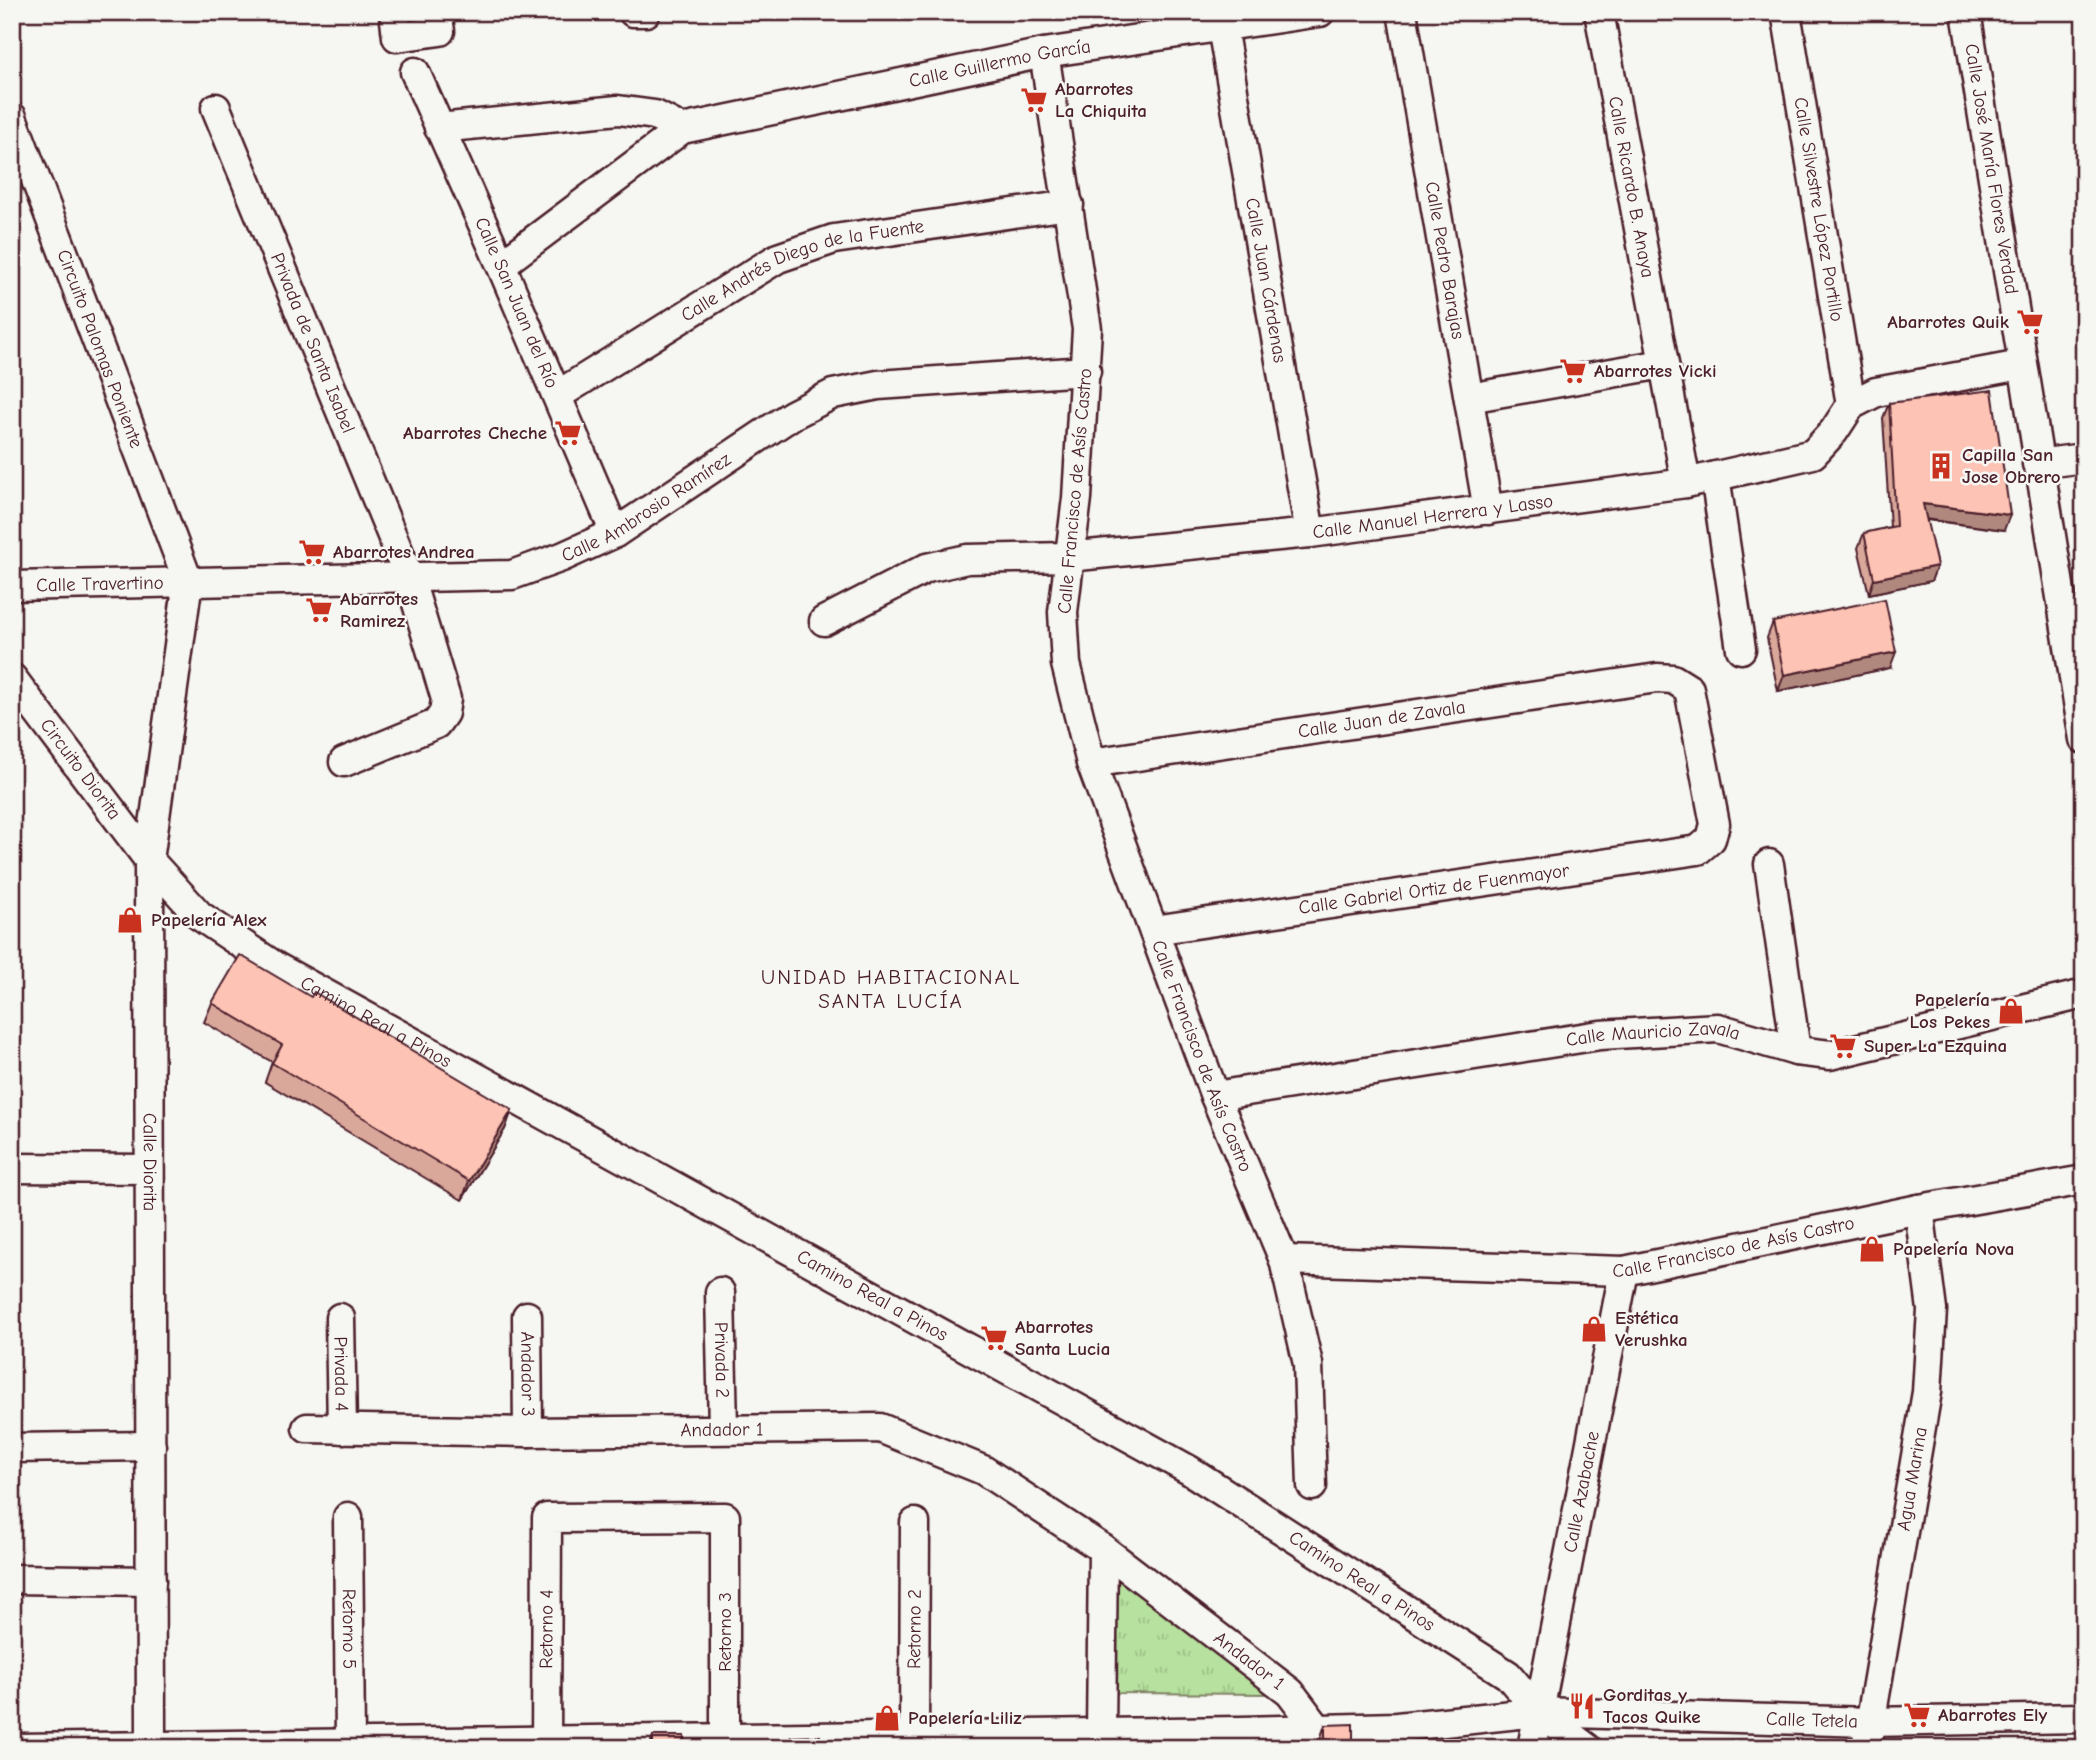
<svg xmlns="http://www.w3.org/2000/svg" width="2096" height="1760" viewBox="0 0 2096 1760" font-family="'Comic Neue',sans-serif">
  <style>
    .grass { fill: url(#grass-tufts); stroke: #808064; stroke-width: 2 }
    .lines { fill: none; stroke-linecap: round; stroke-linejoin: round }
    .street-casing { stroke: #4a1f2b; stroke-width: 33 }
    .street { stroke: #f6f6f2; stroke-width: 28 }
    .wall { fill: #daa89b; stroke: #4a1f2b; stroke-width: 2 }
    .shaded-wall { fill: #b1887e; stroke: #4a1f2b; stroke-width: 2 }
    .building { fill: #fdc3b4; stroke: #4a1f2b; stroke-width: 2 }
    .labels { text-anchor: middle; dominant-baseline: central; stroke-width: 5; stroke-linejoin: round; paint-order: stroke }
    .street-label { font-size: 19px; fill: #4a1f2b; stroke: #f6f6f2 }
    .poi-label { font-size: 19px; font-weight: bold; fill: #4a1f2b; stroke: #f6f6f2; text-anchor: start }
    .neighbourhood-label { font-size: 21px; letter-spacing: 2px; fill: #4a1f2b; stroke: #f6f6f2 }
  </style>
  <defs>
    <pattern id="grass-tufts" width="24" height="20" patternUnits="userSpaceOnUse" patternTransform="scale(1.75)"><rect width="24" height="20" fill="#b6e19e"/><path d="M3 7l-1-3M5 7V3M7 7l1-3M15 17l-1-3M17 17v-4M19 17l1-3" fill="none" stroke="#9ec188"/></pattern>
  </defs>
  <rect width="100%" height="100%" fill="#f6f6f2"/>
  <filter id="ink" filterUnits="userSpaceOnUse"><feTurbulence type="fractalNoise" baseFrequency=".0143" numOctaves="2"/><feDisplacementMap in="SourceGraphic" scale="14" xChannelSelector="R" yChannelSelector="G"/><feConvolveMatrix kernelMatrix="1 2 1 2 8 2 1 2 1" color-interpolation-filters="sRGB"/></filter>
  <g filter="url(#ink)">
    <polygon class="grass" points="1112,1567 1276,1694 1110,1693"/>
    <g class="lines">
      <g class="street-casing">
        <g id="street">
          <polyline points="394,12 397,37 440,31 437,12"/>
          <polyline points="633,12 646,12"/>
          <path id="s1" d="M1402,12L1488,510"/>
          <path id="s2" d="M1599,12L1686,483"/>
          <path id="s3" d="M1786,12L1851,405"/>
          <path id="s4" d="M1966,12L2084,739"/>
          <path id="s5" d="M1222,27L1310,533"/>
          <path id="s6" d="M1044,53L1087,329L1077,498L1063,612L1066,664L1091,763L1215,1096L1284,1260L1308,1364L1312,1486"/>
          <path id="s7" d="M415,72L501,265L615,533"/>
          <path id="s8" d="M216,108L409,577L446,699L444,713L436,724L344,762"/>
          <path id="s9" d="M12,117L188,581L149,860L151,1744"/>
          <polyline points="439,128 618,110 655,115 682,129"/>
          <path id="s10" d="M501,265L682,129L1044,53L1320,12"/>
          <path id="s11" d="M558,395L778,258L834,239L1069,205"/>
          <polyline points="1469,398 1663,364"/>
          <polyline points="2037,464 2084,458"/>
          <polyline points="1715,476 1741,649"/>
          <path id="s12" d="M12,586L512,575L562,557L615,533L792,415L833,394L878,385L1086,371"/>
          <path id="s13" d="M824,621L927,568L967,559L1068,557L1310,533L1686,483L1813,454L1834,431L1851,405L1876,392L2021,365"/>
          <path id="s14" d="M12,678L149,860L200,916L276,967L1189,1470L1508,1675L1539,1712L1587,1748"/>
          <path id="s15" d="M1091,763L1657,678L1673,679L1689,689L1715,824L1711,839L1698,850L1154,930"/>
          <polyline points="1769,864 1796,1051"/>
          <path id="s16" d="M1215,1096L1600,1035L1718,1028L1796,1051L1830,1055L2084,994"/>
          <polyline points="12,1168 147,1169"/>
          <path id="s17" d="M1284,1260L1624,1271L1919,1209L2084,1180"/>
          <path id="s18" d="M720,1292L723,1428"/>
          <path id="s19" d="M527,1316L528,1432"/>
          <path id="s20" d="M340,1318L342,1429"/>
          <path id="s21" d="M307,1428L528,1432L880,1428L983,1470L1103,1549L1290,1692L1318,1729"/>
          <polyline points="12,1448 151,1446"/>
          <path id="s22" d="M348,1517L350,1742"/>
          <polyline points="12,1579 151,1581"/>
          <polyline points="1101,1733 1103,1549"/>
          <path id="s23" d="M914,1736L915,1523"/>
          <path id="s24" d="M19,1748L1241,1731L1397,1727L1539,1712L1869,1722L2084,1718"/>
          <path id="s25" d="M546,1748L547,1518L725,1517V1748"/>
          <path id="s26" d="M1532,1748L1624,1271"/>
          <path id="s27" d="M1866,1748L1927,1392L1932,1310L1919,1209"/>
        </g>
      </g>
      <use href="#street" class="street"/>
    </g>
    <g class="wall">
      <polygon points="1889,403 2004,530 1926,520 1937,566 1931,581 1869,594 1858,548 1864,533 1890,527 1883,418"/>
      <polygon points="1773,622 1890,668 1778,691 1767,638"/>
      <polygon points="311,997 512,1110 505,1129 462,1200 265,1082 272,1062 204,1022 212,1003"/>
      <polygon points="1325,1725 1353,1748 1317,1748"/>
      <polygon points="653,1736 684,1748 649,1748"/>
      <polygon points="791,1737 820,1748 787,1748"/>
    </g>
    <g class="shaded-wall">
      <polygon points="1923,504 2010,515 2004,530 1917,518"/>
      <polygon points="1937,566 1931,581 1869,594 1874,579"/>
      <polygon points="1896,652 1890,668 1778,691 1784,675"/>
      <polygon points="512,1110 505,1129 462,1200 469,1181"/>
    </g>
    <g class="building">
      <polygon points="1992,390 2010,515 1923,504 1937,566 1874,579 1864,533 1896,526 1889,403"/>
      <polygon points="1885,599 1896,652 1784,675 1773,622"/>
      <polygon points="240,955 311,997 314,992 512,1110 469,1181 272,1063 282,1045 212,1003"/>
      <polygon points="1353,1724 1353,1748 1325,1748 1325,1725"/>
      <rect x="653" y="1736" width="31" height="12"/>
      <polygon points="820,1736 820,1748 791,1748 791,1737"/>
    </g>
  </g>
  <defs>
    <g id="supermarket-bare" transform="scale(2.1)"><path d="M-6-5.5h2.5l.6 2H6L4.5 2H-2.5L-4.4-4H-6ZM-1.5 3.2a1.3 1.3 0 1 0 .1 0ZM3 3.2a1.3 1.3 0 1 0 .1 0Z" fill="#c8321e" stroke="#f6f6f2" stroke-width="2.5" paint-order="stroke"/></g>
    <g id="building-bare" transform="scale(2.1)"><path d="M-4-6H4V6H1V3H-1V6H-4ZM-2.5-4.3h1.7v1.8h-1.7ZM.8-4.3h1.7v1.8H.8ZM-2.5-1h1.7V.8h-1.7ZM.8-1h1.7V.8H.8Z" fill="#c8321e" stroke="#f6f6f2" stroke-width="2.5" paint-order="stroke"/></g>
    <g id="shop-bare" transform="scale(2.1)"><path d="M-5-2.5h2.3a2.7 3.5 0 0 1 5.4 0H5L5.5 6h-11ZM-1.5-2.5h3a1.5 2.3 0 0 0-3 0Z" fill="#c8321e" stroke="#f6f6f2" stroke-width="2.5" paint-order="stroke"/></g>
    <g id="restaurant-bare" transform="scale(2.1)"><path d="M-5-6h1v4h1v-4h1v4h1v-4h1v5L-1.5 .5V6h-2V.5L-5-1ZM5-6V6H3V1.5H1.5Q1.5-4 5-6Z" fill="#c8321e" stroke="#f6f6f2" stroke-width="2.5" paint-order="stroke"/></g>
  </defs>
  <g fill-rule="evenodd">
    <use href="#supermarket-bare" x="1034" y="100"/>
    <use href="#supermarket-bare" x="2030" y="322"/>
    <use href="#supermarket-bare" x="1573" y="371"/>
    <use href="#supermarket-bare" x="568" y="433"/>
    <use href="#building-bare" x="1941" y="466"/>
    <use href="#supermarket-bare" x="312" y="552"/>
    <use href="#supermarket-bare" x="319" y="610"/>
    <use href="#shop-bare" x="130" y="920"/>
    <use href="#shop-bare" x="2011" y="1011"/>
    <use href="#supermarket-bare" x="1843" y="1046"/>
    <use href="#shop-bare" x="1872" y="1249"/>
    <use href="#shop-bare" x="1594" y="1329"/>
    <use href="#supermarket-bare" x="994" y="1338"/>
    <use href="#restaurant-bare" x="1582" y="1706"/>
    <use href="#supermarket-bare" x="1917" y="1715"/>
    <use href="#shop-bare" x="887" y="1718"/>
  </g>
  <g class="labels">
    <g class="street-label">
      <text stroke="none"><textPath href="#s10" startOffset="551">Calle Guillermo García</textPath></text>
      <text stroke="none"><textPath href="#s4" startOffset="159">Calle José María Flores Verdad</textPath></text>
      <text stroke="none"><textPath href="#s2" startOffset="178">Calle Ricardo B. Anaya</textPath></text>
      <text stroke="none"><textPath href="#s3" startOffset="200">Calle Silvestre López Portillo</textPath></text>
      <text stroke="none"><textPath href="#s1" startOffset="252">Calle Pedro Barajas</textPath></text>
      <text stroke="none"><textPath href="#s11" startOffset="278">Calle Andrés Diego de la Fuente</textPath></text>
      <text stroke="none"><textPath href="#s5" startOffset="257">Calle Juan Cárdenas</textPath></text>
      <text stroke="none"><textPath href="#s7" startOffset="252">Calle San Juan del Río</textPath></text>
      <text stroke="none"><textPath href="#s8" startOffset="254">Privada de Santa Isabel</textPath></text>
      <text stroke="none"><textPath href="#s9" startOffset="248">Circuito Palomas Poniente</textPath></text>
      <text transform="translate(1075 491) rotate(-85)">Calle Francisco de Asís Castro</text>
      <text stroke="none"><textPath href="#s12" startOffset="651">Calle Ambrosio Ramírez</textPath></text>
      <text stroke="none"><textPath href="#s13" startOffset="625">Calle Manuel Herrera y Lasso</textPath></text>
      <text stroke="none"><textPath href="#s12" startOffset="88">Calle Travertino</textPath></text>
      <text stroke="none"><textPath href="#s15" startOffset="294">Calle Juan de Zavala</textPath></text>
      <text stroke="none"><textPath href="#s14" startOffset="114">Circuito Diorita</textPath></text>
      <text transform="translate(1434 889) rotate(-8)">Calle Gabriel Ortiz de Fuenmayor</text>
      <text stroke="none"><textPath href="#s14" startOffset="509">Camino Real a Pinos</textPath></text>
      <text stroke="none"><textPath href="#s16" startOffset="443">Calle Mauricio Zavala</textPath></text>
      <text stroke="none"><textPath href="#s6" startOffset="1031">Calle Francisco de Asís Castro</textPath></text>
      <text stroke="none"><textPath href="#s9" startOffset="1080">Calle Diorita</textPath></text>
      <text stroke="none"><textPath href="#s17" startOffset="452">Calle Francisco de Asís Castro</textPath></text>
      <text stroke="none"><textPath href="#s14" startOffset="1076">Camino Real a Pinos</textPath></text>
      <text stroke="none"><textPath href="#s18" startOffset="68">Privada 2</textPath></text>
      <text stroke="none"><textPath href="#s20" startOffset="56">Privada 4</textPath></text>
      <text stroke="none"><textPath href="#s19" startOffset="58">Andador 3</textPath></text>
      <text stroke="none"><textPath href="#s21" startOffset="415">Andador 1</textPath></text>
      <text stroke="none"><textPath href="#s27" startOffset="273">Agua Marina</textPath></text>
      <text stroke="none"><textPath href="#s26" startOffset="261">Calle Azabache</textPath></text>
      <text stroke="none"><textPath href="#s14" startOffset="1643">Camino Real a Pinos</textPath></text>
      <text stroke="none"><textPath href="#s22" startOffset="112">Retorno 5</textPath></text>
      <text stroke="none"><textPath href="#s25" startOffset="119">Retorno 4</textPath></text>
      <text stroke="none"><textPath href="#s23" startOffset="107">Retorno 2</textPath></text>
      <text transform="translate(725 1632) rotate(-90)">Retorno 3</text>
      <text stroke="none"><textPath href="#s21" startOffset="1012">Andador 1</textPath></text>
      <text stroke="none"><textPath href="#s24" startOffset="1794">Calle Tetela</textPath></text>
    </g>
    <g class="poi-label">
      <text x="1055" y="89">Abarrotes<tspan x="1055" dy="22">La Chiquita</tspan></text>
      <text x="2009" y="322" text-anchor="end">Abarrotes Quik</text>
      <text x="1594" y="371">Abarrotes Vicki</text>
      <text x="547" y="433" text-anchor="end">Abarrotes Cheche</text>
      <text x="1962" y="455">Capilla San<tspan x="1962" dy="22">Jose Obrero</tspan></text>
      <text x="333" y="552">Abarrotes Andrea</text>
      <text x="340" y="599">Abarrotes<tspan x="340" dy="22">Ramirez</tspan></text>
      <text x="151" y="920">Papelería Alex</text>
      <text x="1990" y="1000" text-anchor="end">Papelería<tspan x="1990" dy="22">Los Pekes</tspan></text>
      <text x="1864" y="1046">Super La Ezquina</text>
      <text x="1893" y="1249">Papelería Nova</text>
      <text x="1615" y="1318">Estética<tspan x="1615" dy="22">Verushka</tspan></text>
      <text x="1015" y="1327">Abarrotes<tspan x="1015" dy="22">Santa Lucia</tspan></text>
      <text x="1603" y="1695">Gorditas y<tspan x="1603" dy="22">Tacos Quike</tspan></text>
      <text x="1938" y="1715">Abarrotes Ely</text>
      <text x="908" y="1718">Papelería Liliz</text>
    </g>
    <g class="neighbourhood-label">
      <text x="891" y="977">UNIDAD HABITACIONAL<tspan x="891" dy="24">SANTA LUCÍA</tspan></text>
    </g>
  </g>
  <rect width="2096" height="1760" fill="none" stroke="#f6f6f2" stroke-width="42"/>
  <rect x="21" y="21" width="2054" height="1718" fill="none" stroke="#4a1f2b" stroke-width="2.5" filter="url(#ink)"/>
</svg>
